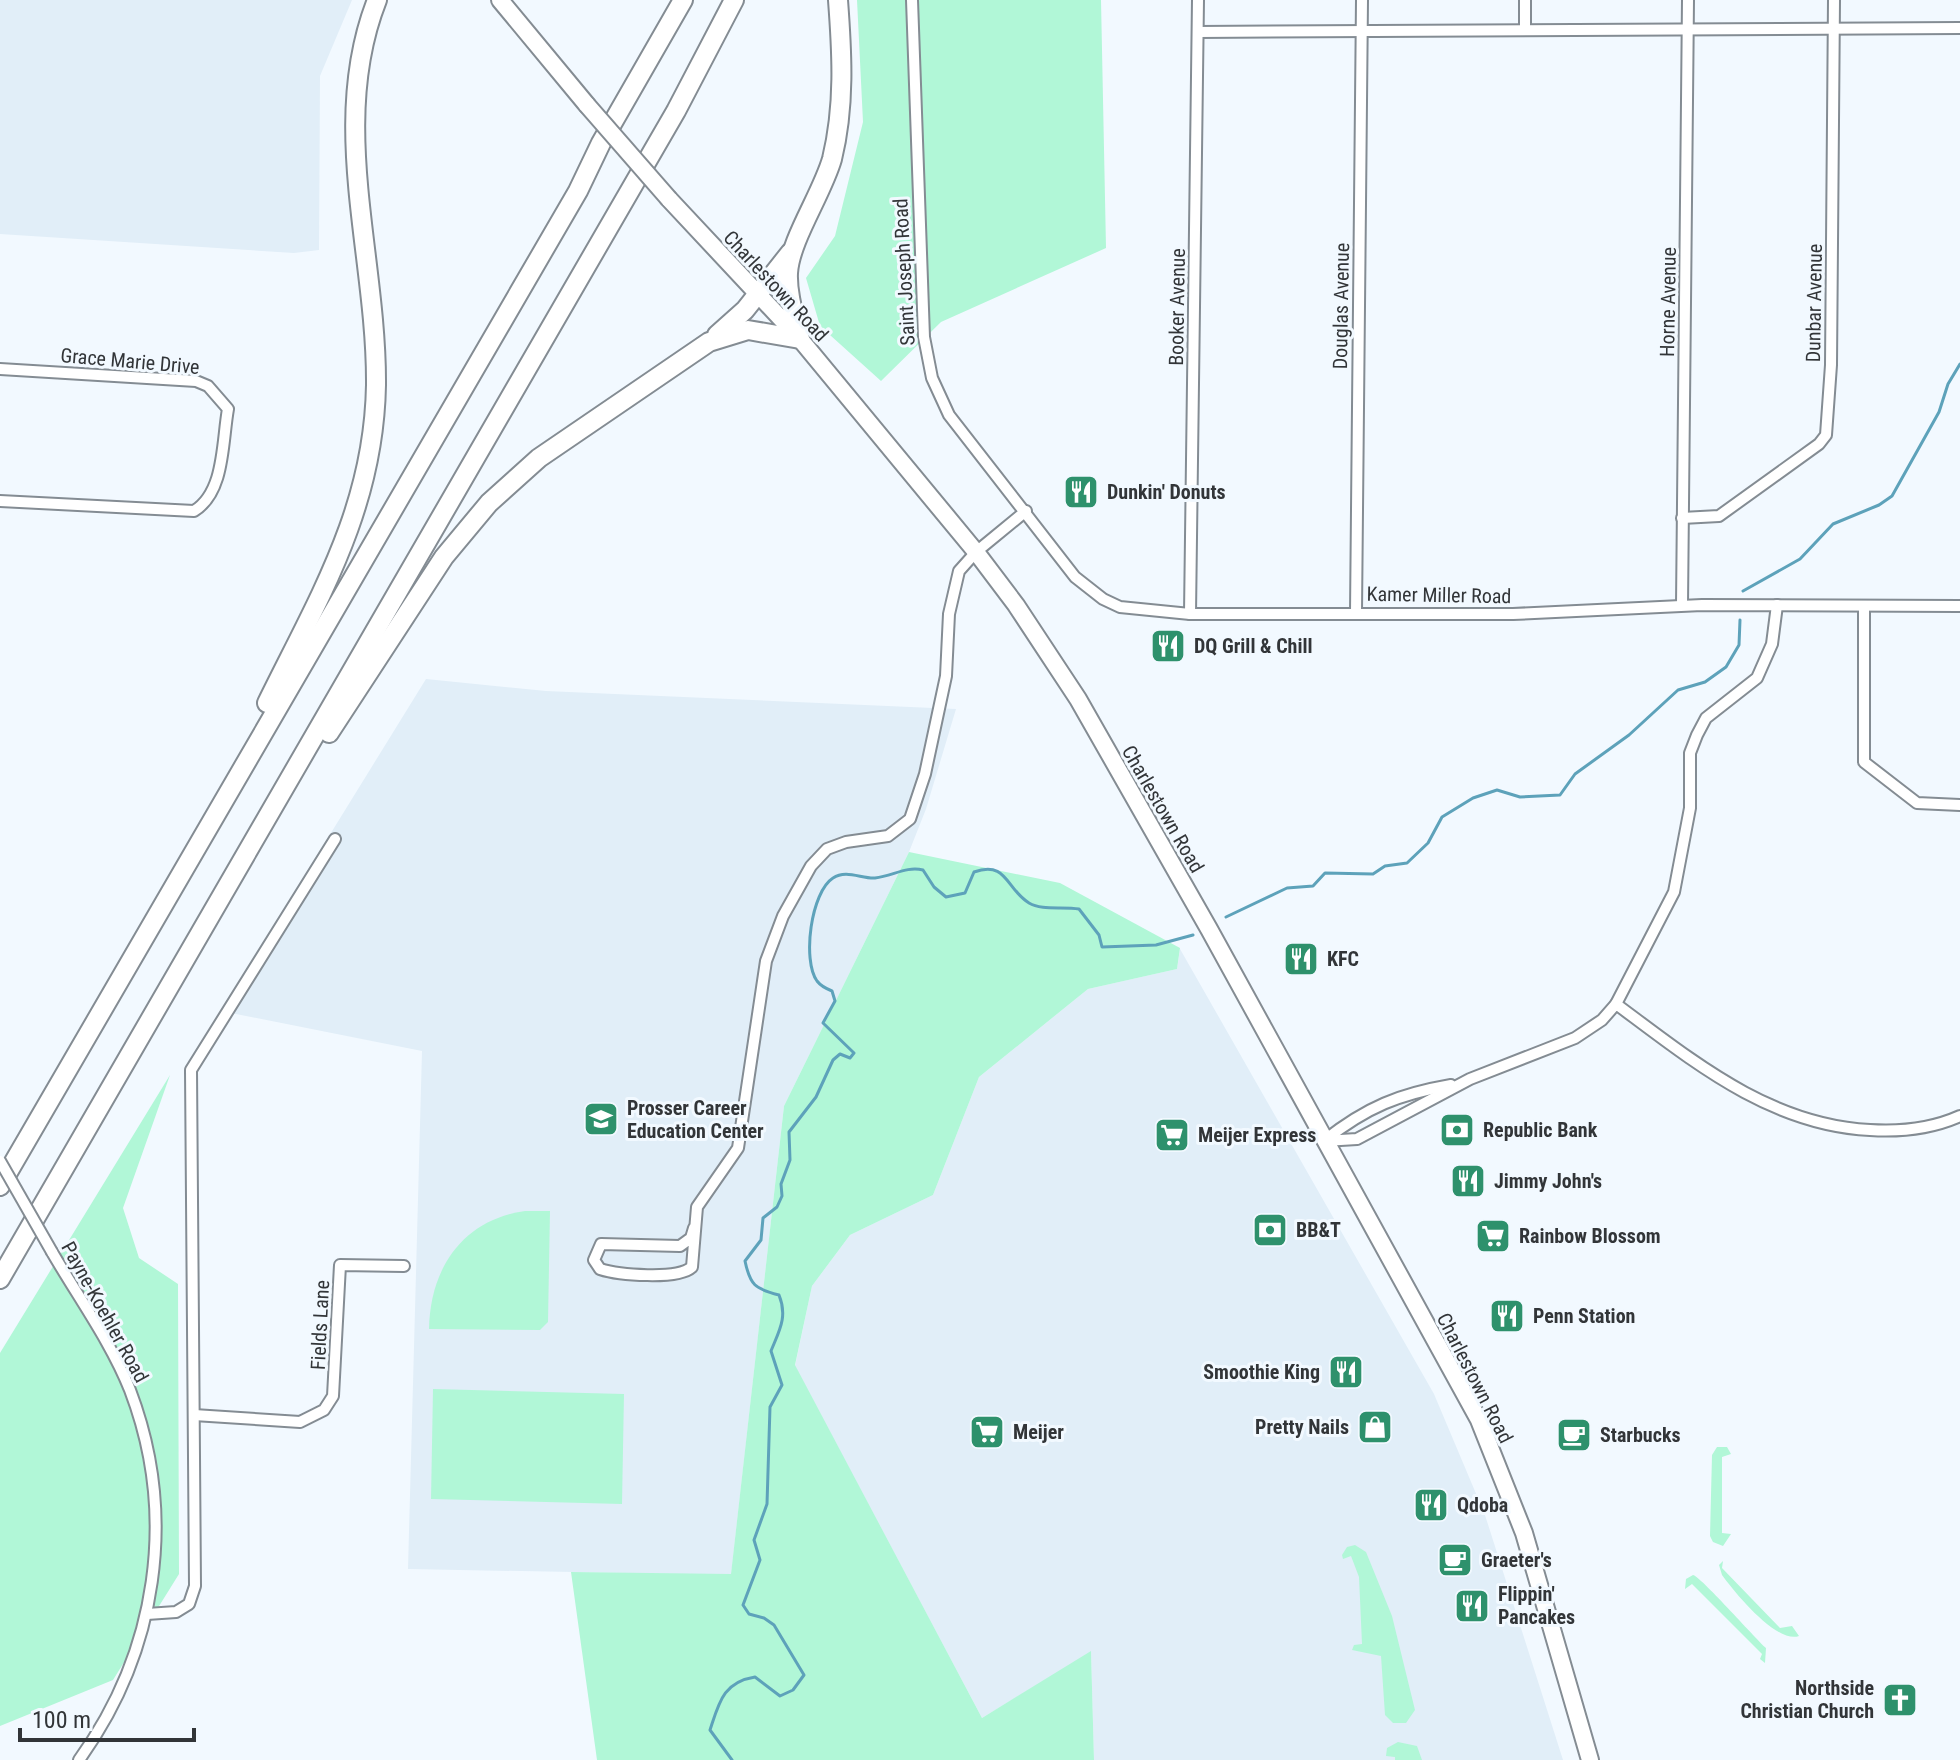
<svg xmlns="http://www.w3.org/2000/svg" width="1960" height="1760" viewBox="0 0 1960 1760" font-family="'Roboto Condensed',sans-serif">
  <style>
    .built { fill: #e1eef8 }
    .green { fill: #b1f7d7 }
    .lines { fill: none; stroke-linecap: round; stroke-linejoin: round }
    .stream { stroke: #5da2ba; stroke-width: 3 }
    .minor-casing { stroke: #848c93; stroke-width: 14 }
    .primary-casing { stroke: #848c93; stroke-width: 20 }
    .motorway-casing { stroke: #848c93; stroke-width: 22 }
    .minor { stroke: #fff; stroke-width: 10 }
    .primary { stroke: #fff; stroke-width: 16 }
    .motorway { stroke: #fff; stroke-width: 18 }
    .minor-bridge-casing { stroke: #848c93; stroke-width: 14; stroke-linecap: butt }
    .primary-bridge-casing { stroke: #848c93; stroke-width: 20; stroke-linecap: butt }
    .minor-bridge { stroke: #fff; stroke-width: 10 }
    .primary-bridge { stroke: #fff; stroke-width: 16 }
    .labels { text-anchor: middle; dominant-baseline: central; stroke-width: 6; stroke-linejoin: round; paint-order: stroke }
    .street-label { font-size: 20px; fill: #323538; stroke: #f2f9ff }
    .poi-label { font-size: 20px; font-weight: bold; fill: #323538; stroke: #f2f9ff; text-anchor: start }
  </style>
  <rect width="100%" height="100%" fill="#f2f9ff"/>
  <g class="built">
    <polygon points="0,0 352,0 320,76 319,250 294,253 0,234"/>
    <polygon points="426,679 546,691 956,709 926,809 909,852 784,1106 731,1575 408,1569 422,1051 221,1011"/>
    <polygon points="1180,949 1434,1394 1485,1515 1563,1760 1094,1760 1091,1652 982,1718 795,1366 812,1286 850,1235 933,1195 979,1077 1088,989 1177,969"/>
  </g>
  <g class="green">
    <polygon points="857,0 1101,0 1106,248 941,322 881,381 820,326 806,278 835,236 863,122"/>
    <polygon points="909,852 1060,883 1180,948 1177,969 1088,989 979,1077 933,1195 850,1235 812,1286 795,1365 982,1718 1091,1651 1094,1760 597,1760 571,1572 731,1574 784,1106"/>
    <polygon points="170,1075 123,1208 139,1258 178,1284 179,1574 113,1680 0,1726 0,1353"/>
    <path d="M525,1211H550L548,1322L540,1330L429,1329C430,1269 462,1220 525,1211Z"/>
    <polygon points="433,1389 624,1394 622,1504 431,1499"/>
    <polygon points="1717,1447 1727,1447 1731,1454 1722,1457 1722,1533 1731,1534 1723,1546 1713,1542 1710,1536 1712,1455"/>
    <polygon points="1355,1545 1366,1552 1392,1616 1415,1710 1406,1723 1393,1723 1385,1715 1381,1656 1352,1650 1354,1645 1362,1644 1359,1577 1351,1556 1343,1559 1342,1555 1347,1547"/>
    <path d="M1723,1561L1722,1568L1780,1628L1792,1626L1799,1636C1777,1644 1735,1593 1722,1575L1719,1565Z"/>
    <path d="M1693,1575C1700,1576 1754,1637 1766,1648L1765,1663L1760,1659L1762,1654L1692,1584L1685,1589L1686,1579Z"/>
    <polygon points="1398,1742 1417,1746 1422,1760 1395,1760 1395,1757 1386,1756 1387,1748"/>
  </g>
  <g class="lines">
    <g class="stream">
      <polyline points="1743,591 1800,559 1833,524 1879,505 1892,496 1939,412 1948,384 1960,364"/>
      <polyline points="1226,917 1287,888 1313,886 1325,873 1373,874 1385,866 1407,863 1428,843 1442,817 1473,798 1497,790 1520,797 1560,795 1575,774 1629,735 1678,690 1705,682 1726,667 1739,645 1740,620"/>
      <path d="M732,1760L710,1730C719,1703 723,1682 755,1677L780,1696L793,1690L804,1675L774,1625L764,1618L749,1614L743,1605L760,1560L754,1540L767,1504L770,1407L782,1385L771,1351C779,1331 788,1317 779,1295C755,1289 750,1285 745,1261L761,1240L763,1218L777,1207L782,1196L781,1184L790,1160L789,1132L816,1097L833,1060L840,1054L850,1058L854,1053L823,1023L835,1001L832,991C827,989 820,985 817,981C802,960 811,892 833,878C846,869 862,879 875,878C893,876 906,866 923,870L934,887L946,897L965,893L974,872C1007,860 1006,889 1029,903C1042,911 1063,906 1079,909L1099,935L1102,947L1156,945L1193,935"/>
    </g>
    <g class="minor-casing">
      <g id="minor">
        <polyline points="912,0 924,337 932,378 949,415 1075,577 1103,599 1120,607 1190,614 1513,614 1702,605 1960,606"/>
        <polyline points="1525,30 1525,0"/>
        <polyline points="1198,32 1960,28"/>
        <path d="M0,369L196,381L208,386L228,409C222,442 225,492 194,511L0,501"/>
        <polyline points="1682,518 1719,516 1819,444 1826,435 1831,365 1834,0"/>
        <polyline points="1682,605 1688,0"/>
        <polyline points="1864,606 1864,762 1917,803 1960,805"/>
        <polyline points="1356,612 1362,0"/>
        <polyline points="1190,614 1198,0"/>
        <polyline points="1616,1004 1674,892 1690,808 1690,753 1697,735 1706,718 1757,678 1772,644 1777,605"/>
        <path d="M1325,1140C1367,1107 1399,1094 1451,1085"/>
        <path d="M1324,1141L1357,1139L1470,1079L1575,1038L1602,1020L1616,1004C1694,1062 1770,1125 1870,1130C1902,1132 1931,1129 1960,1116"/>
        <path d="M694,1228L691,1238L680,1246L601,1244L594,1260L600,1269C618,1275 678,1280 692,1267L697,1207L738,1148L766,961L783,916L811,866L827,849L846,842L888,836L910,819L925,774L946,676L949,614L959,571L976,552L1026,511"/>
        <path d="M52,1252C78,1297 111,1342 130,1390C178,1516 157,1652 79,1760"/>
        <polyline points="194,1415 300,1422 324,1410 333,1396 340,1265 404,1266"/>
        <polyline points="147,1614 176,1612 189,1604 195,1586 191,1070 335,839"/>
      </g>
    </g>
    <g class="primary-casing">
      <g id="primary">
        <polyline points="500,0 587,105"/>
        <polyline points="669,199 800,339 976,552 1016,605 1078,699 1209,929 1479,1420 1524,1533 1590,1760"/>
      </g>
    </g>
    <g class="motorway-casing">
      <g id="motorway">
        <polyline points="717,335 745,310 790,253"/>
        <path d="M267,703C319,597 374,508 376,385C377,256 328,124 377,0"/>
        <path d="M329,733L444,557L489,503L539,458L709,342L748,330L800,339C795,318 787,295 788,273C790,240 822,194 832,159C845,106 842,53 838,0"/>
        <polyline points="0,1186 578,191 601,143 683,0"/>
        <polyline points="0,1279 676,111 734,0"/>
      </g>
    </g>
    <use href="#minor" class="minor"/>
    <use href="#primary" class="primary"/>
    <use href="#motorway" class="motorway"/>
    <g class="minor-bridge-casing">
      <polyline id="minor-bridge" points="0,1161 52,1252"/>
    </g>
    <g class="primary-bridge-casing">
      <polyline id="primary-bridge" points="587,105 669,199"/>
    </g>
    <use href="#minor-bridge" class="minor-bridge"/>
    <use href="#primary-bridge" class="primary-bridge"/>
  </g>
  <defs>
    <g id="restaurant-square" transform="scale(1.8)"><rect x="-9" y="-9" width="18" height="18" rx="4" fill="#2e916c" stroke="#f2f9ff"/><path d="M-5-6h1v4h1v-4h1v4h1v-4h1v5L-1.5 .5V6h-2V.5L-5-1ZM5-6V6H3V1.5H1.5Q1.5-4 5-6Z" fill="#fff"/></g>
    <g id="school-square" transform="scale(1.8)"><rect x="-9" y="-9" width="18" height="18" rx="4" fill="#2e916c" stroke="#f2f9ff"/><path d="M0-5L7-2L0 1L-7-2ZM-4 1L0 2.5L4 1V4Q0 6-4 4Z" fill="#fff"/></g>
    <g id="bank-square" transform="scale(1.8)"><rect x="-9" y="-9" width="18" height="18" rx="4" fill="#2e916c" stroke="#f2f9ff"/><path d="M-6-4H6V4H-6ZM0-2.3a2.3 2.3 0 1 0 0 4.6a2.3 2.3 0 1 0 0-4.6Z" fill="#fff"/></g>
    <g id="supermarket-square" transform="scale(1.8)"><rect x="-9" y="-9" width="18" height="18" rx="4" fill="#2e916c" stroke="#f2f9ff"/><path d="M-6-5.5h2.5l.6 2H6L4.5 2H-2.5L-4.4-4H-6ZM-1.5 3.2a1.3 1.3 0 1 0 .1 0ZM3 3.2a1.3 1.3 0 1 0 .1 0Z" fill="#fff"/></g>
    <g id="shop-square" transform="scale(1.8)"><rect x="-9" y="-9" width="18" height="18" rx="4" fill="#2e916c" stroke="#f2f9ff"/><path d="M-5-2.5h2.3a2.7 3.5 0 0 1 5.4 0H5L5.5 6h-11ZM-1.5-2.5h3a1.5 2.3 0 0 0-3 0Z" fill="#fff"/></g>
    <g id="cafe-square" transform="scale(1.8)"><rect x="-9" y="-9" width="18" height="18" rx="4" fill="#2e916c" stroke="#f2f9ff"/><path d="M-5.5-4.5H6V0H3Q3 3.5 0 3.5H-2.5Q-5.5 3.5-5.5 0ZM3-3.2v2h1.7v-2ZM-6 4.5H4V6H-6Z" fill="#fff"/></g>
    <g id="church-square" transform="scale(1.8)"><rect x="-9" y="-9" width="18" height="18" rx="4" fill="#2e916c" stroke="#f2f9ff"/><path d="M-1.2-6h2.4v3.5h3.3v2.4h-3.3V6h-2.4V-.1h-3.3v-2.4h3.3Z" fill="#fff"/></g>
  </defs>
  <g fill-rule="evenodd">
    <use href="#restaurant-square" x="1081" y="492"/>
    <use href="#restaurant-square" x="1168" y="646"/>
    <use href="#restaurant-square" x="1301" y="959"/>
    <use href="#school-square" x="601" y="1119"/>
    <use href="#bank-square" x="1457" y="1130"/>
    <use href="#supermarket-square" x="1172" y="1135"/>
    <use href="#restaurant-square" x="1468" y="1181"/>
    <use href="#bank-square" x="1270" y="1230"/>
    <use href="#supermarket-square" x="1493" y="1236"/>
    <use href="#restaurant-square" x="1507" y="1316"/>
    <use href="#restaurant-square" x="1346" y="1372"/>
    <use href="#shop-square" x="1375" y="1427"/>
    <use href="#supermarket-square" x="987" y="1432"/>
    <use href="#cafe-square" x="1574" y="1435"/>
    <use href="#restaurant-square" x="1431" y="1505"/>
    <use href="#cafe-square" x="1455" y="1560"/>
    <use href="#restaurant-square" x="1472" y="1606"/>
    <use href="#church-square" x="1900" y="1700"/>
  </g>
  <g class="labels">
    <g class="street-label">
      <text transform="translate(904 272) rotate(-93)">Saint Joseph Road</text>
      <text transform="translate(776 286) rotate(47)">Charlestown Road</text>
      <text transform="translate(1668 302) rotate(-89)">Horne Avenue</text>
      <text transform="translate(1814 303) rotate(-89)">Dunbar Avenue</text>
      <text transform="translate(1341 306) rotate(-89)">Douglas Avenue</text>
      <text transform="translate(1177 307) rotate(-89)">Booker Avenue</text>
      <text transform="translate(130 361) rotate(5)">Grace Marie Drive</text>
      <text transform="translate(1439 595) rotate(1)">Kamer Miller Road</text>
      <text transform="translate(1163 809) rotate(60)">Charlestown Road</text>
      <text transform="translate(105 1312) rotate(61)">Payne-Koehler Road</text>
      <text transform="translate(320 1325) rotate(-87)">Fields Lane</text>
      <text transform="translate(1475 1378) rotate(63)">Charlestown Road</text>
    </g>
    <g class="poi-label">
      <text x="1107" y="492">Dunkin' Donuts</text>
      <text x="1194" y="646">DQ Grill &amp; Chill</text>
      <text x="1327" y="959">KFC</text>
      <text x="627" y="1108">Prosser Career<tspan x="627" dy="23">Education Center</tspan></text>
      <text x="1483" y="1130">Republic Bank</text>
      <text x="1198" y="1135">Meijer Express</text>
      <text x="1494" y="1181">Jimmy John's</text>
      <text x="1296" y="1230">BB&amp;T</text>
      <text x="1519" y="1236">Rainbow Blossom</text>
      <text x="1533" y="1316">Penn Station</text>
      <text x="1320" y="1372" text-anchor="end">Smoothie King</text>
      <text x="1349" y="1427" text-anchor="end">Pretty Nails</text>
      <text x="1013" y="1432">Meijer</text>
      <text x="1600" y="1435">Starbucks</text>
      <text x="1457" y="1505">Qdoba</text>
      <text x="1481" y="1560">Graeter's</text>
      <text x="1498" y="1594">Flippin'<tspan x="1498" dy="23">Pancakes</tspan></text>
      <text x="1874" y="1688" text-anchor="end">Northside<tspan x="1874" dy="23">Christian Church</tspan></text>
    </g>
  </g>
  <path d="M20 1728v12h174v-12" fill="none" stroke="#323538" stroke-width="4"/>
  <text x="32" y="1728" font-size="24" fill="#323538" stroke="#f2f9ff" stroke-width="6" paint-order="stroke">100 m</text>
</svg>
